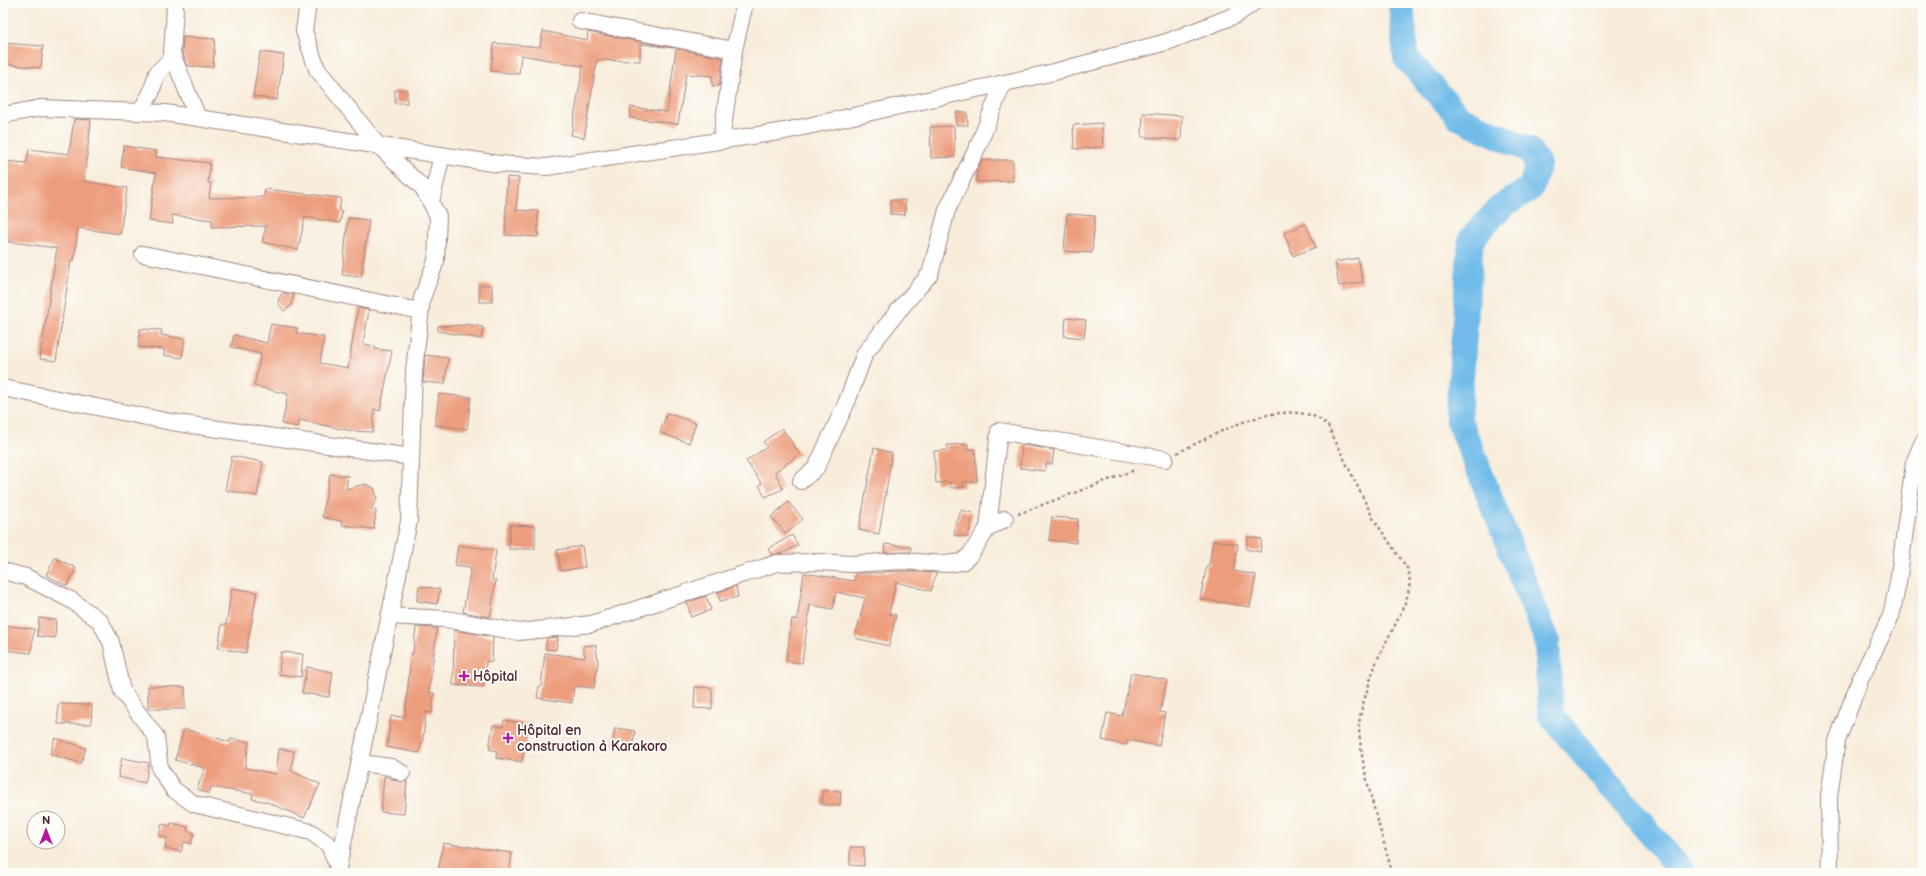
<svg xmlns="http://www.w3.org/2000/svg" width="1926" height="876" viewBox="0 0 1926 876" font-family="'Balsamiq Sans',sans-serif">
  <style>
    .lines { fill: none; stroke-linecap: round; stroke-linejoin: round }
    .river { stroke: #6fbbe9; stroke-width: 26 }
    .building { fill: #ed9c7b }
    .minor-casing { stroke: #a18683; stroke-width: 18 }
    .path { stroke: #a18683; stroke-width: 2.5; stroke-dasharray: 3 3; stroke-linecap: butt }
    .minor { stroke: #fff; stroke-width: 16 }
    .poi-dot { fill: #b5179e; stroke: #fdfcf7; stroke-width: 1.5 }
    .labels { text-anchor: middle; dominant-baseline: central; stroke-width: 4; stroke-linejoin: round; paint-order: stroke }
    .poi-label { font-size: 14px; fill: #4a1f2b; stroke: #fdfcf7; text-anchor: start }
  </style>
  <rect width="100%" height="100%" fill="#fdfcf7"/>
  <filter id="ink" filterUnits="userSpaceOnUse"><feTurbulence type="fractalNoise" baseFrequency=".025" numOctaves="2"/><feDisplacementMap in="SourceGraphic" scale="8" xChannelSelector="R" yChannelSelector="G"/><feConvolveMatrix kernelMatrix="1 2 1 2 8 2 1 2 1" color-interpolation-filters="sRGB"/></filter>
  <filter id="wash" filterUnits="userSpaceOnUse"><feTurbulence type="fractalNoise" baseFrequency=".012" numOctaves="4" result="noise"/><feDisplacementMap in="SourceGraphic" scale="16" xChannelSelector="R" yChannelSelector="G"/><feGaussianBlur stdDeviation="0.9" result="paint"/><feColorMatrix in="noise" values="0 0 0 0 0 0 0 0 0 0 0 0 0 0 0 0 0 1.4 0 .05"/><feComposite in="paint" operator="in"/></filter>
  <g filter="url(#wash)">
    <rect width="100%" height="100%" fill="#f8eddb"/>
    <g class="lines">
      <polyline class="river" points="1401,3 1406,58 1460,118 1529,150 1538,164 1531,188 1502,206 1471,239 1458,418 1547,640 1550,714 1683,873"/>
    </g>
    <g id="blocks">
      <g class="building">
        <polygon points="543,31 587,40 588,32 674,48 640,44 640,61 597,60 584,138 571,135 583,66 521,55 519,74 491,71 494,43 540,47"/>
        <polygon points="183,37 215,39 213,67 187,66 182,52"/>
        <polygon points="3,43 43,46 41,68 3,64"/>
        <polygon points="676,49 723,58 719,86 712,86 712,76 686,74 678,124 630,118 631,107 667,112"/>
        <polygon points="260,52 284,55 277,100 253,96"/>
        <rect x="395" y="90" width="12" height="13"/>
        <polygon points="956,112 967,112 968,125 956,125"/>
        <polygon points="1143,113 1182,116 1181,140 1142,137"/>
        <polygon points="74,119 91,120 84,181 127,188 120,234 78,228 74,261 71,260 56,361 40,359 57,248 3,241 3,161 27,163 29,149 69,154"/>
        <polygon points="1102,123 1103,147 1074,149 1073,125"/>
        <polygon points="954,126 955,157 931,158 930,127"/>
        <polygon points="124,146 157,151 156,157 210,163 208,183 211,183 209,198 264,197 265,189 341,198 339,211 342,212 340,223 305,217 298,250 262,242 266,226 212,227 212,220 172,215 173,224 149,221 156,173 121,167"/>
        <polygon points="982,160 1013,160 1013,181 977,182 977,170"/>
        <polygon points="507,177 519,178 516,210 538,211 538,237 505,235"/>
        <polygon points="891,200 905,200 905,215 890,214"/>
        <polygon points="1067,214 1095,216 1092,253 1064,251"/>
        <polygon points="348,218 369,220 361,277 342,275"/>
        <polygon points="1306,224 1316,247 1293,256 1284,233"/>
        <polygon points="1358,258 1363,282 1339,286 1335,262"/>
        <rect x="479" y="285" width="13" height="17"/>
        <polygon points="283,293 294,295 291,306 284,311 278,303 279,298"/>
        <polygon points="358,308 369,310 363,344 375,346 375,349 392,351 380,411 374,409 373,432 352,431 299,420 298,427 282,424 288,394 254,386 261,354 231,347 234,335 267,343 271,324 297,328 296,333 324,337 320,363 348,368"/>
        <polygon points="1066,318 1086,320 1084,338 1064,336"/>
        <polygon points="466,324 483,327 481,339 438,331 438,326 466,325"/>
        <polygon points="140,329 162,330 161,335 185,339 182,358 164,355 164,349 138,347"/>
        <polygon points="425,355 448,358 445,384 423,382"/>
        <polygon points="439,394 471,397 467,429 435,425"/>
        <polygon points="667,413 696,423 689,443 660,433"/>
        <polygon points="782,428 800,454 775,472 783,489 765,497 759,485 762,484 746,461 767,447 763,442"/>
        <polygon points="968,444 967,450 975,449 977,482 963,482 964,487 951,488 950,482 936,483 934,451 948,450 947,445"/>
        <polygon points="1022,445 1054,450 1052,464 1046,464 1045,471 1020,468"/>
        <polygon points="874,448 892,453 886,492 884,492 886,492 879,534 859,530"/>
        <polygon points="232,456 263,462 257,496 225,490"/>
        <polygon points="330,474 348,476 346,489 365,484 374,488 377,498 371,510 376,510 374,529 342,525 342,521 322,517"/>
        <polygon points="788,502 803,519 786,534 771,517"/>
        <polygon points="961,510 973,513 968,537 954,535 956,520 958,520"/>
        <polygon points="1052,517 1078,519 1076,543 1049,540"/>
        <polygon points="510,525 535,526 535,549 509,549"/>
        <polygon points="792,535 798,545 783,553 772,555 768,549"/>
        <polygon points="1248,537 1262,539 1260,552 1246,549"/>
        <polygon points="1213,540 1238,544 1234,571 1256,575 1250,607 1200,599 1207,565 1209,565"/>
        <polygon points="885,544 911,547 911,552 884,553"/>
        <polygon points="458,545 496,550 492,580 496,580 490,617 463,612 471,567 455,565"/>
        <polygon points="582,546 585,567 561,571 557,550"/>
        <polygon points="55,558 76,568 67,586 46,575"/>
        <polygon points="902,571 936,573 931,591 896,582 889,614 896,615 889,646 855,638 865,598 836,592 833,609 810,605 802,663 786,661 792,619 797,620 804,573 854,581 856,573 882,573 882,572"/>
        <polygon points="419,586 440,589 437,604 417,601"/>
        <polygon points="736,586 738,597 720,601 718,592"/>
        <polygon points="232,588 257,592 246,653 218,648 222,624 226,625"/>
        <polygon points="706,596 711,610 691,617 687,602"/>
        <polygon points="39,618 56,620 55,638 37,636"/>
        <polygon points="3,625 34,629 31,653 3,650"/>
        <polygon points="416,627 437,628 429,692 434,693 432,713 426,712 423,739 419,753 387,747 391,716 405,717 411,654 413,654"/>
        <polygon points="454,630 493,637 492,662 486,661 484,687 453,685"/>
        <polygon points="558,637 556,650 545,649 547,638"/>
        <polygon points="596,645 598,663 594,688 574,686 572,703 537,698 539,686 541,686 545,653 585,658 583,646"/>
        <polygon points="281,652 303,654 301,677 279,674"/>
        <polygon points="307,667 333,672 329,697 302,693"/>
        <polygon points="1131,673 1167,680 1160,712 1165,713 1159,746 1127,740 1126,745 1102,740 1107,713 1122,716"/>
        <polygon points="148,686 185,687 185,709 148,709"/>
        <polygon points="695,687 712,688 712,709 694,708"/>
        <polygon points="58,704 92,705 91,724 58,724"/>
        <polygon points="504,720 528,724 522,762 496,758 497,751 489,749 493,725 503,727"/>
        <polygon points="615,728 635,731 632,750 612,747"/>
        <polygon points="184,729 230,742 231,739 249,742 245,768 276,774 279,749 294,751 291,771 320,784 304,818 267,802 252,799 253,794 211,787 209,794 197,789 205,768 175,760"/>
        <polygon points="55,738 86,748 81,763 50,754"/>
        <polygon points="122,758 149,763 145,783 118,777"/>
        <polygon points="384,776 398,781 407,781 404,814 381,812"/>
        <polygon points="823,790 841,791 840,805 822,805"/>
        <polygon points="171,823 188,827 187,831 194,833 191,844 184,842 181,852 165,848 167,838 159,836 162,824 170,826"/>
        <polygon points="443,843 512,853 509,873 438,873"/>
        <polygon points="850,847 864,847 864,866 850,865"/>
      </g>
    </g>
  </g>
  <g filter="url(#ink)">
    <use href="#blocks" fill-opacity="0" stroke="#a18683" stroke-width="1"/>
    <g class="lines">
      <g class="minor-casing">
        <g id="minor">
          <polyline points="173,3 175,8 172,54 198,118"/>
          <polyline points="308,3 304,31 317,69 377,144 423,188 438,216 436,261 422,298 414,371 409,521 337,873"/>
          <polyline points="580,21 734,50"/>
          <polyline points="140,112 151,93 157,73 173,57"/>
          <polyline points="3,115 41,108 165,113 499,164 546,167 785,131 1050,73 1167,42 1236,15 1253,3"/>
          <polyline points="721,141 734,50 745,3"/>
          <polyline points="431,202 442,155"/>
          <polyline points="143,254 420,311"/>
          <polyline points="3,388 171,422 411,457"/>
          <polyline points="801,481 816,468 846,404 865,353 898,311 930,274 947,210 979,144 1003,83"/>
          <polyline points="988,528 999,431 1165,459"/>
          <polyline points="3,571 26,577 71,600 100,621 111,642 122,691 156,737 160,769 173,789 194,804 311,832 329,845 338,867"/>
          <polyline points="389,616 446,619 519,632 591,624 777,563 819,562 851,564 902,561 946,564 962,562 970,555 988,528 1005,519"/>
          <polyline points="360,763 391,767 402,773"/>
          <polyline points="1830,873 1829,796 1837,741 1860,680 1891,616 1898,583 1914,463 1923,442"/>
        </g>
      </g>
      <g class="path">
        <path d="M1177,453C1216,434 1269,402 1313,416C1318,417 1324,423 1328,426L1374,520L1407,568C1420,595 1381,643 1374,669C1370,681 1359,714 1359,725C1360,770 1381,829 1392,873"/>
        <polyline points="1018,514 1135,470"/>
      </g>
      <use href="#minor" class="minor"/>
    </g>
  </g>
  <g class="poi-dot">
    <path d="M462 670h4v4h4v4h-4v4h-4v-4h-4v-4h4z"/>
    <path d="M506 732h4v4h4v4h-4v4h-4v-4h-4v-4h4z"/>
  </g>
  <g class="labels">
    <g class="poi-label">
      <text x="473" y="676">Hôpital</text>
      <text x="517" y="730">Hôpital en<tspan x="517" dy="16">construction à Karakoro</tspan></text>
    </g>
  </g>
  <rect width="1926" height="876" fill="none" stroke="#fdfcf7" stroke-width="16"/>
  <g transform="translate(46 830)"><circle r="19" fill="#fdfcf7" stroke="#b5a4a5"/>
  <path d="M0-3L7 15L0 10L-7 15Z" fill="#b5179e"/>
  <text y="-6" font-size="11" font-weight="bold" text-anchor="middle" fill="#4a1f2b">N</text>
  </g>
</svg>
